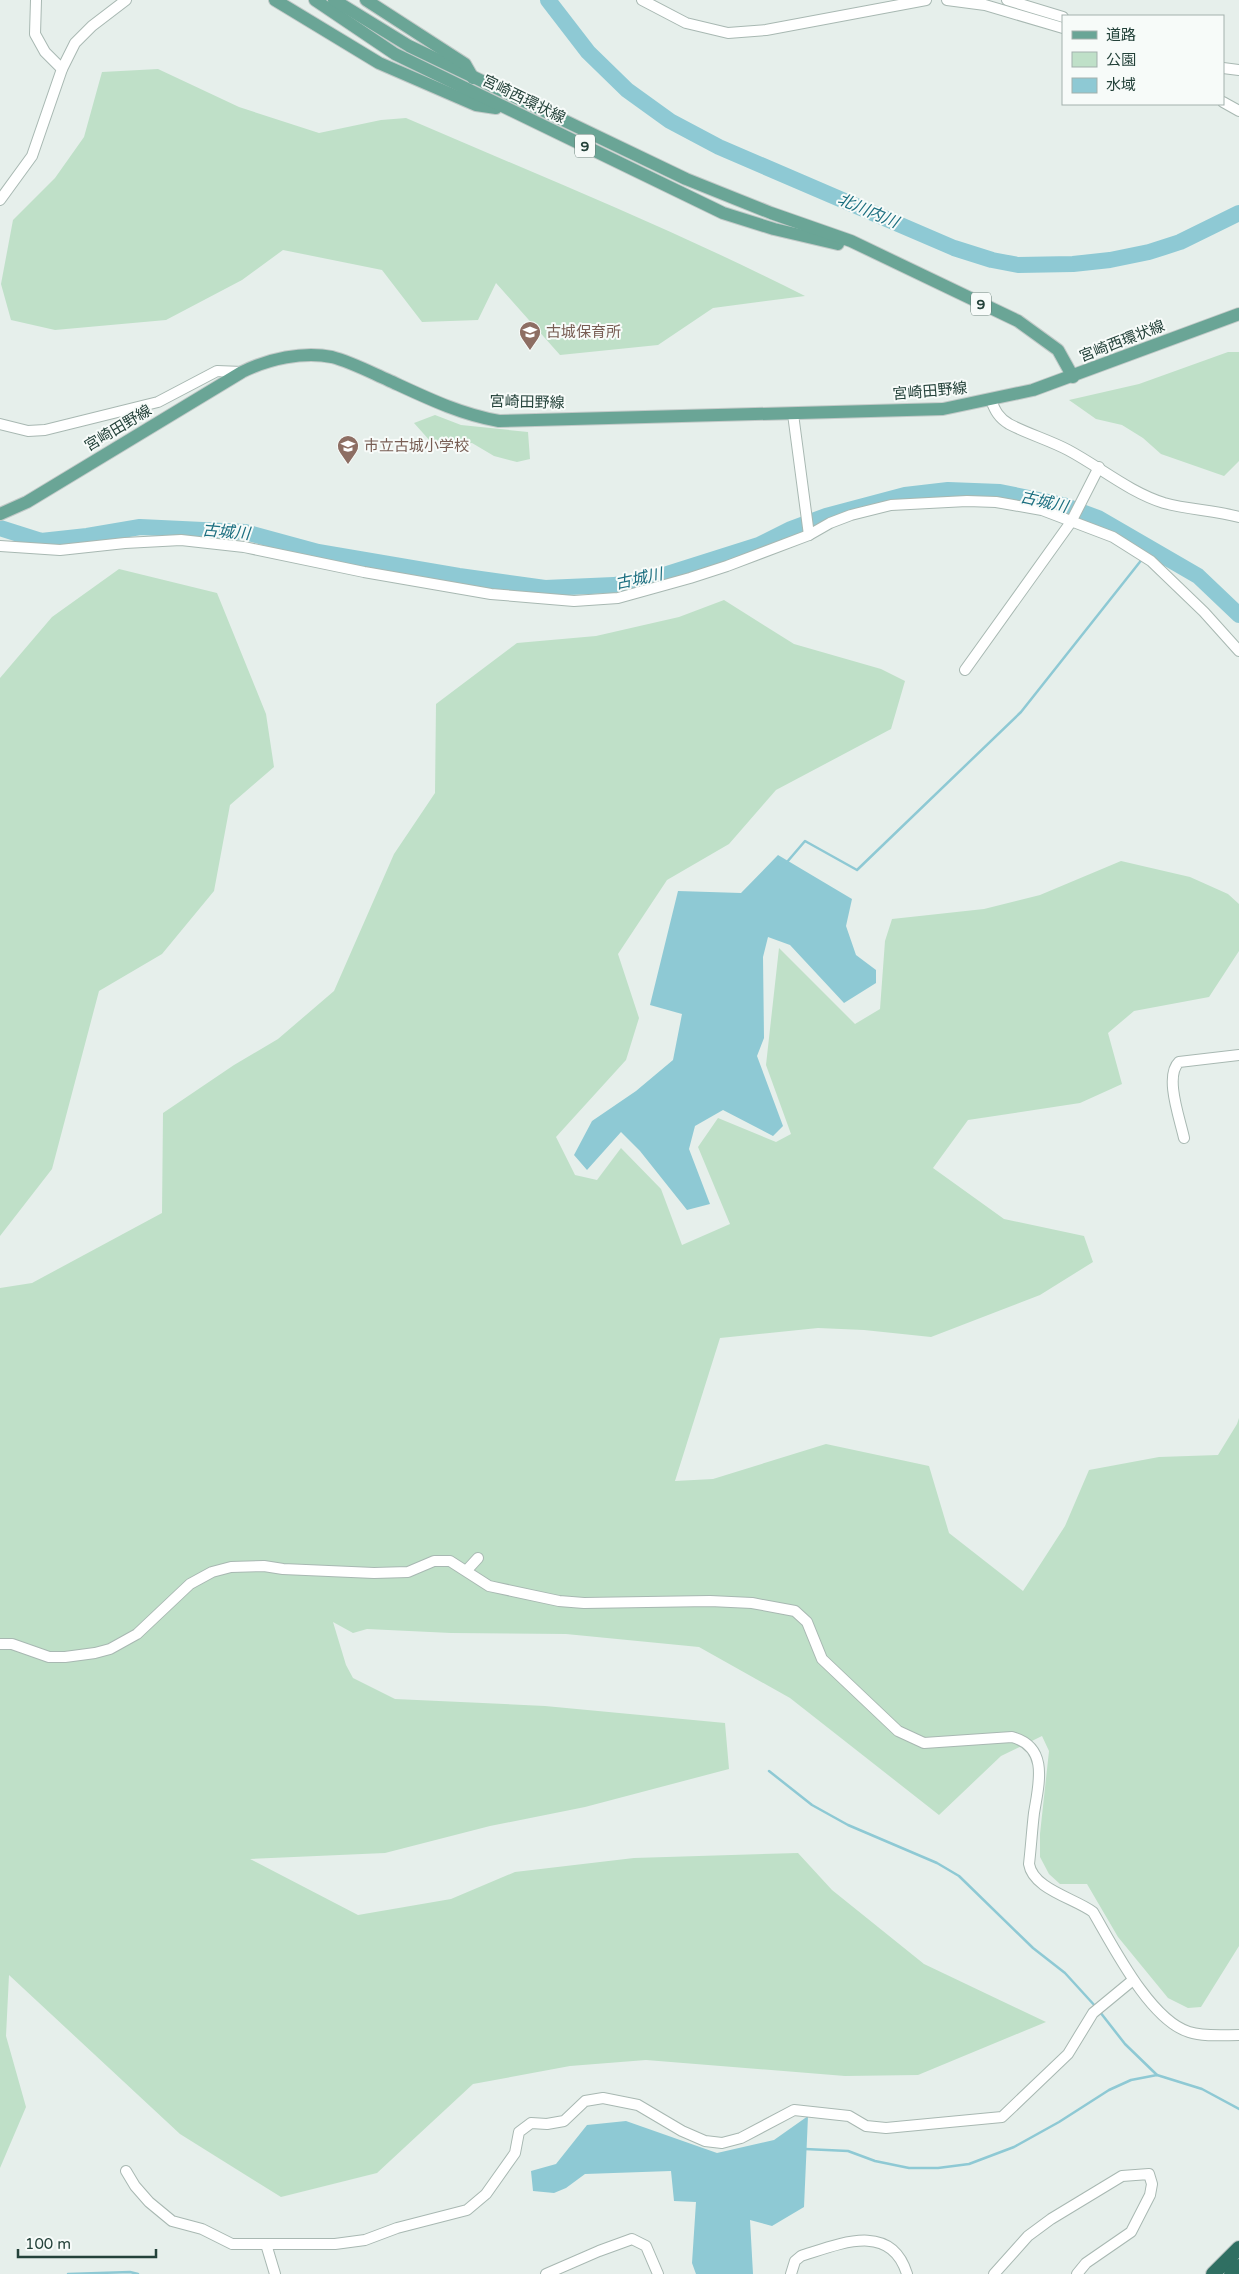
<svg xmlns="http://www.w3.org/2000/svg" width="1239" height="2274" viewBox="0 0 1239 2274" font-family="'Varela Round','Noto Sans JP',sans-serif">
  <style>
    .green { fill: #bfe0c8 }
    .water { fill: #8ec9d4 }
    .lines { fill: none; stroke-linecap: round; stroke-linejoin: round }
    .stream { stroke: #8ec9d4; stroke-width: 2.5 }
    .river { stroke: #8ec9d4; stroke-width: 16 }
    .minor-casing { stroke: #a8b8b2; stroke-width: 12 }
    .major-casing { stroke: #c2cac8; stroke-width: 14 }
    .highway-casing { stroke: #c2cac8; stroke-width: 16 }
    .minor { stroke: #fff; stroke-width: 10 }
    .major { stroke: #6aa596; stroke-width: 12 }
    .highway { stroke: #2f6f62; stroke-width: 14 }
    .labels { text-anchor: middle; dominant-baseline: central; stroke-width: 4; stroke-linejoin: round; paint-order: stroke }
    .shield { fill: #f7fbf9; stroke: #637a73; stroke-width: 1 }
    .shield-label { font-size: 14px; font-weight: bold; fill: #24423a }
    .street-label { font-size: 15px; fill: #24423a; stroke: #f7fbf9 }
    .education-label { font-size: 15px; fill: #785e54; stroke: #f7fbf9; text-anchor: start }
    .water-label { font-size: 16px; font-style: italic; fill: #1c6f80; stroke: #f7fbf9 }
  </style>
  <rect width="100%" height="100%" fill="#e6efeb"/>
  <g class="green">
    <path d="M158,69L239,107L319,133L381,120L406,118C540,176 675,230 805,296L713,308L658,345L560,355L496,283L478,320L422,322L382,270L283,250L242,280L166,320L55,330L11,320L1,284L13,220L55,178L84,137L102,72Z"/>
    <polygon points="1228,352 1239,352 1239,461 1224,476 1161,454 1143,438 1122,425 1096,419 1069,400 1139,384"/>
    <polygon points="435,415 461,425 528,432 530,459 517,462 494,456 472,443 431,442 414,423"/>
    <polygon points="119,569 217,593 266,714 274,767 230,805 214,891 162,954 99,991 52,1169 0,1236 0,678 52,617"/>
    <polygon points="724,600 794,644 881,669 905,681 891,729 776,790 729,844 667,880 618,954 639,1018 626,1060 556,1137 575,1175 597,1180 621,1148 661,1189 682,1245 730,1224 698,1147 718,1118 776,1142 791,1134 766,1065 779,948 855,1024 880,1009 885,941 892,919 984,909 1040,895 1121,861 1190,877 1228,894 1239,904 1239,951 1209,997 1134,1011 1108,1033 1122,1084 1080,1103 968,1120 933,1168 1004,1219 1084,1236 1093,1262 1040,1295 931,1337 864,1330 818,1328 720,1338 675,1481 713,1479 826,1444 929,1466 949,1533 1023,1591 1065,1526 1089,1470 1159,1457 1218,1455 1237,1424 1239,1418 1239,1946 1201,2007 1188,2008 1168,1998 1118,1937 1087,1884 1060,1884 1049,1874 1040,1857 1040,1834 1049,1751 1042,1736 1001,1756 939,1815 790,1698 699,1647 566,1634 451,1633 367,1629 353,1633 333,1622 346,1665 353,1678 395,1699 545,1706 725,1723 729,1769 585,1807 490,1826 385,1853 250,1859 358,1915 451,1899 515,1872 634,1858 798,1853 832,1890 924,1964 1046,2022 918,2075 845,2076 646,2060 570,2066 473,2084 377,2173 281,2197 180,2134 9,1975 6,2036 26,2107 0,2168 0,1288 32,1283 162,1213 163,1113 234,1065 278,1039 334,991 394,854 435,793 436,704 517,643 596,636 679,617"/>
  </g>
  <g class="water">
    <polygon points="778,855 852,899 846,926 856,955 876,970 876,983 844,1003 790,945 768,937 763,957 764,1038 757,1056 783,1126 773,1136 723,1110 695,1126 689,1149 710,1204 687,1210 640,1151 621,1132 587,1170 574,1155 592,1121 636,1091 673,1060 682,1014 650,1005 678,891 741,893"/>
    <polygon points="808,2116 804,2207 772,2226 750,2220 753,2274 696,2274 692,2263 696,2202 674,2201 671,2171 585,2174 566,2188 554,2193 533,2191 531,2171 556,2164 587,2125 626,2121 717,2153 774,2140"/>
  </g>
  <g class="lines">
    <g class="stream">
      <polyline points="0,529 0,528"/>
      <polyline points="1146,554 1151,548"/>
      <polyline points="787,862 805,841 857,870 1021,712 1143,558"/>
      <polyline points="769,1771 812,1805 848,1825 937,1863 959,1876 1033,1948 1065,1973 1096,2007"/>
      <polyline points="1100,2012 1125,2044 1157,2075"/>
      <polyline points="805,2149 848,2151 875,2161 909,2168 938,2168 969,2164 1014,2147 1059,2122 1109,2090 1131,2080 1157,2075 1202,2089 1239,2109"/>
      <polyline points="68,2274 130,2272 138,2274"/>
    </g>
    <g class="river">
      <polyline points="548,0 588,52 627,90 670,121 719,147 954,248 992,260 1018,265 1073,264 1110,260 1149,252 1180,242 1239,213"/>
      <polyline points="0,528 41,541 87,536 140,527 245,532 318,552 459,576 545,588 614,585 658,577 759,545 791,529 826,516 905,495 948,490 1000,492 1063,505 1098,518 1198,576 1239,615"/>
    </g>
    <g class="minor-casing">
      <g id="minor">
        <polyline points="36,0 35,34 45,52 62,69"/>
        <polyline points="642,0 686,23 728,33 766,30 926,0"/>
        <polyline points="947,0 985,5 1063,28"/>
        <polyline points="1007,0 1063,17"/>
        <polyline points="1223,68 1239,70"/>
        <polyline points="1223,102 1239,111"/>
        <polyline points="0,200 32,156 62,69 75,43 92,26 126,0"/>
        <path d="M991,400C995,411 999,418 1009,424C1028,434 1049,440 1068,450C1100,467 1129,492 1164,503C1189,510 1215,510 1239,517"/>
        <polyline points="793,414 809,535"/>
        <polyline points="0,424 28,431 45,430 158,402 217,371 242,372"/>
        <polyline points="0,546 60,550 125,543 181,540 244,547 364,572 491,594 574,601 618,598 690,578 727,566 809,535 830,523 851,515 891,505 967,501 996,502 1042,510 1113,537 1151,561 1204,612 1239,651"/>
        <polyline points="965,670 1071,522 1099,467"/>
        <path d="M1184,1138C1180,1119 1164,1076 1179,1062L1239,1055"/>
        <polyline points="467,1570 478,1558"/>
        <path d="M0,1644H12L49,1657H65L95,1653L110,1649L137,1634L190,1584L212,1572L231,1567L264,1566L283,1569L374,1573L408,1572L434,1561H450L489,1586L559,1601L584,1603L710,1601L752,1603L795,1611L807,1622L822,1659L898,1731L924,1743L1012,1737C1049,1747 1039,1783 1034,1813C1032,1830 1031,1847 1029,1864C1033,1889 1074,1898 1093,1912C1113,1946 1150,2020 1189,2032C1204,2037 1224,2035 1239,2035"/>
        <polyline points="126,2171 135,2186 149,2202 172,2221 202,2229 232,2244 335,2244 365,2240 397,2228 467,2210 486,2194 515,2153 519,2132 531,2123 547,2124 564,2121 585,2101 603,2098 638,2105 682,2131 705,2141 722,2143 741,2138 794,2110 849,2116 866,2126 886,2128 1002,2117 1068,2054 1093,2013 1133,1980"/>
        <polyline points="266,2244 275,2274"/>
        <polyline points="546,2274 599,2251 632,2239 646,2246 658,2274"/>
        <path d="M791,2274L795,2261L801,2256C839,2244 891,2221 907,2274"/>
        <polyline points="994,2274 1028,2236 1051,2219 1122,2176 1149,2174 1152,2184 1150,2195 1131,2232 1086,2263 1077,2274"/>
      </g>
    </g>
    <g class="major-casing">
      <g id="major">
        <polyline points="275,0 379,63 476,105 496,108"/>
        <polyline points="315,0 395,54 723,213 774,229 838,244"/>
        <polyline points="334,0 409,46 686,179 771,213 851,241 1018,321 1058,350 1073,377"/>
        <polyline points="366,0 465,64 473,78"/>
        <path d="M0,514L27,502L242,372C268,359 303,351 332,357C351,362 370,372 388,380C425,397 459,414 499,421L943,409L1033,390L1239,314"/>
      </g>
    </g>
    <g class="highway-casing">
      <g id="highway">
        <polyline points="1213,2274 1239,2248"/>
        <polyline points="1231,2274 1239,2266"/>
      </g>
    </g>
    <use href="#minor" class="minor"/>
    <use href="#major" class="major"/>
    <use href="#highway" class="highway"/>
  </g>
  <defs>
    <g id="school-pin" transform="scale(1.125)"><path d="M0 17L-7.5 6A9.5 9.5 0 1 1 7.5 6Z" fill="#8d6e63" stroke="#f7fbf9"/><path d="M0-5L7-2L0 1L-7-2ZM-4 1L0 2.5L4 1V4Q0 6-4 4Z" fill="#fff"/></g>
  </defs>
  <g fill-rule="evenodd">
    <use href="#school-pin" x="530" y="332"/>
    <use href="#school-pin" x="348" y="446"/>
  </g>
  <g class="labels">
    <g class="shield">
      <rect x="575" y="134.5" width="20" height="23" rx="4"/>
      <rect x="971" y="292.5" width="20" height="23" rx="4"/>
    </g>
    <g class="shield-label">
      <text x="585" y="146">9</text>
      <text x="981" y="304">9</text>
    </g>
    <g class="street-label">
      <text transform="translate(524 99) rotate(26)">宮崎西環状線</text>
      <text transform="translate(1122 341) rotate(-21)">宮崎西環状線</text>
      <text transform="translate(930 391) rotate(-5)">宮崎田野線</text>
      <text transform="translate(527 402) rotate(1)">宮崎田野線</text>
      <text transform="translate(118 428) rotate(-31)">宮崎田野線</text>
    </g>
    <g class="education-label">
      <text x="546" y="332">古城保育所</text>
      <text x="364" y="446">市立古城小学校</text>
    </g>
    <g class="water-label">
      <text transform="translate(868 211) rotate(23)">北川内川</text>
      <text transform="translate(1044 502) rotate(13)">古城川</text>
      <text transform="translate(226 532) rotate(5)">古城川</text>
      <text transform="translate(639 579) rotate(-12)">古城川</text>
    </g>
  </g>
  <rect x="1062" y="15" width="162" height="90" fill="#f7fbf9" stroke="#a3b1ad"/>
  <rect x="1072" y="31" width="25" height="8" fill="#6aa596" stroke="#a3b1ad"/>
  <text x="1106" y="40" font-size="15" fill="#24423a">道路</text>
  <rect x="1072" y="52" width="25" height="15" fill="#bfe0c8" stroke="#a3b1ad"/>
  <text x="1106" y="65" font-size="15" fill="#24423a">公園</text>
  <rect x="1072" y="78" width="25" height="15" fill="#8ec9d4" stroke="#a3b1ad"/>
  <text x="1106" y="90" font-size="15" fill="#24423a">水域</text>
  <path d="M18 2249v8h138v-8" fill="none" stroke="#24423a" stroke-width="2.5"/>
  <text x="25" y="2249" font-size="15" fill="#24423a" stroke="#f7fbf9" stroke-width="4" paint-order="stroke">100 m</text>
</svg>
